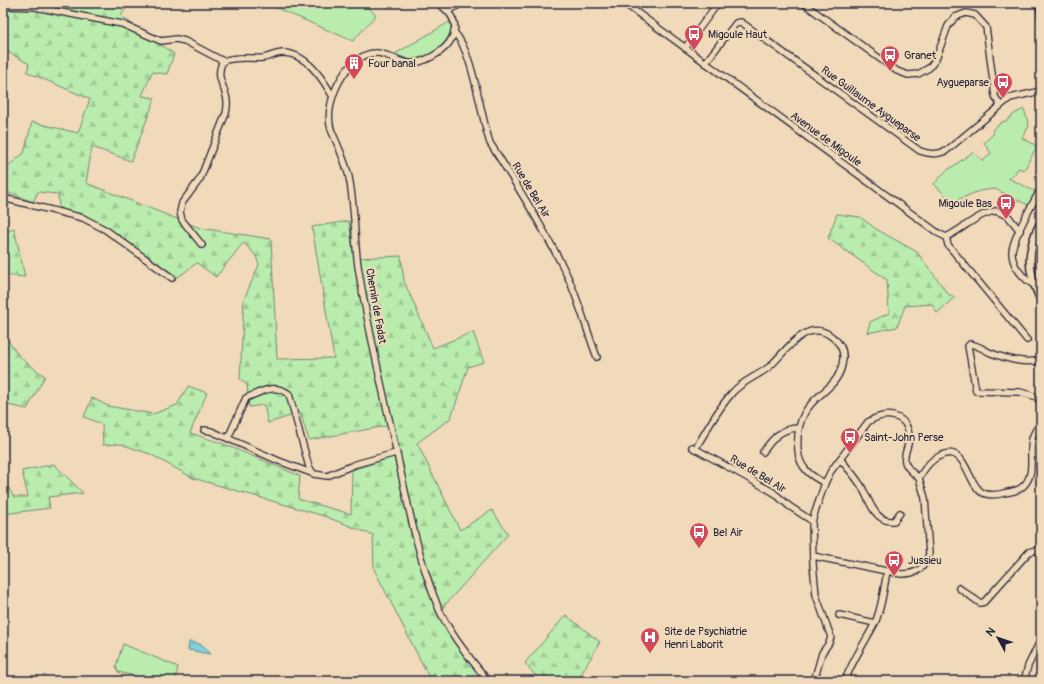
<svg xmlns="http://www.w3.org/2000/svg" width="1044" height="684" viewBox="0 0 1044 684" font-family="Pangolin,sans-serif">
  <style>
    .grass { fill: #baedad; stroke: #6e8874 }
    .forest { fill: url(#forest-firs); stroke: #6e8874 }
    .water { fill: url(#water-waves); stroke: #5b8c9a }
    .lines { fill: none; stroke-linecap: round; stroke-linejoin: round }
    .minor-casing { stroke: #22223b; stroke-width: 8 }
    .tertiary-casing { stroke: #22223b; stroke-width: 10 }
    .minor { stroke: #f0dab9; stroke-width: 5.5 }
    .tertiary { stroke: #f0dab9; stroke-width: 7 }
    .labels { text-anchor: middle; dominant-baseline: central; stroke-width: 4; stroke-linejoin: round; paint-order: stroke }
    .poi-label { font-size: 11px; fill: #22223b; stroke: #f0dab9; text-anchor: start }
    .street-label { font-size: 11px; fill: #22223b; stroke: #f0dab9 }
  </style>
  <defs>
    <pattern id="forest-firs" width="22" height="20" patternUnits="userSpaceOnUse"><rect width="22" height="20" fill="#baedad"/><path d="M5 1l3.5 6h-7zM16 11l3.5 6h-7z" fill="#a0cb96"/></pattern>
    <pattern id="water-waves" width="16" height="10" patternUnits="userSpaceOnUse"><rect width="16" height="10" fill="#81d2d9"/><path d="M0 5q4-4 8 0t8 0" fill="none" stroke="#6fb4bb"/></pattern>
  </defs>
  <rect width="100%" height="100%" fill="#f0dab9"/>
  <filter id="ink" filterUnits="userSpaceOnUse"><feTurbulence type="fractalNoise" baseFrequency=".025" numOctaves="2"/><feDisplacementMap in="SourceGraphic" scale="8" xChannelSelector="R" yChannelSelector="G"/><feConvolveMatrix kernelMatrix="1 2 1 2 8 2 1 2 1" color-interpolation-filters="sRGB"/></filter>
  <g filter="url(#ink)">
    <g class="grass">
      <polygon points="265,3 363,3 376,15 353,41"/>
      <path d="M451,21C453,44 432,54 413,61L395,54Z"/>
      <polygon points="1024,109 1029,126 1022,138 1037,146 1024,170 1018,168 1015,174 1008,178 1036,192 1030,206 995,189 979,191 952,202 934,184 945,172 973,152 983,161 991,153 984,143 994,133 992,130 1003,121 1005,122 1014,114"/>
      <polygon points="123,644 178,667 175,681 156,681 118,672 116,666"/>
    </g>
    <g class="forest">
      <polygon points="73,3 129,3 121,16 174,54 167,74 152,72 142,96 155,98 131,161 92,147 86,183 200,228 271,239 277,359 334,358 312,227 349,221 354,258 401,256 404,281 433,348 473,332 484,362 468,367 451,418 417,443 460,530 492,510 508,534 438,613 483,681 431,681 374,569 373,535 324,516 193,478 150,454 121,444 103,445 102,424 84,417 92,398 108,406 153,414 177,405 188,386 207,393 190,433 221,443 300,476 298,499 351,514 352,470 399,455 391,425 309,440 300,413 268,423 264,405 249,407 247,385 240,379 244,299 259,265 256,256 247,246 243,243 216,277 197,263 178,277 104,226 59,207 58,194 38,192 33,202 9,193 3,188 3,170 24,153 32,122 78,133 90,99 27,72 29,64 3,49 3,8 70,7"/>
      <polygon points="837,214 860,217 876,229 917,252 948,294 955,297 937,313 932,304 905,306 897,327 867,333 870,322 889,313 887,280 828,238"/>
      <polygon points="14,228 25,277 3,275 3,234"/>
      <path d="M3,330C14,354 24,362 45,376L27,409L3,404Z"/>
      <polygon points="54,464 83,493 48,497 50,508 3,514 3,479 14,497 28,497 22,471"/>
      <polygon points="566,615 600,642 577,681 540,681 525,663"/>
    </g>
    <path class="water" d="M189,642C197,642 207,646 210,654L188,650Z"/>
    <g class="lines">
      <g class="minor-casing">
        <g id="minor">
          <path d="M437,3C474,26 446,56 415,63C402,66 390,53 376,53C346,53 321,106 332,132C338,145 344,159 348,173C355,201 354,238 358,266C368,330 383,392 397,454C408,505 418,558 438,607C450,635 470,658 488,681"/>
          <path d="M624,3L938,233L946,237C962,230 978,213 996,211L1008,216L1020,231"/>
          <polyline points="803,3 897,71 908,75 918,74 929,68 936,59 948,26 955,17 966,13 975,15 986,27 995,96 1000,105"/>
          <polyline points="1039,3 1041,17"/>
          <polyline points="3,6 35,7 122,24 161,41 176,39 185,41 223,61"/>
          <polyline points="448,11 462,3"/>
          <path d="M454,32C473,51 480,114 490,143C517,185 544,228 566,273C579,300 586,329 597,357"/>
          <polyline points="685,48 718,3"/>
          <path d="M705,63L736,23L741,22L920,151C929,154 936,155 946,151L1010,98L1041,91"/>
          <polyline points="3,198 83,218 106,230 172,278"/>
          <polyline points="946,237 948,245 1027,340"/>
          <path d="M202,245L182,220L180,212L182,203L200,179L226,113C232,89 212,82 223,61C238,56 247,59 263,58C270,57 276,53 283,53C306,53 322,78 332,95"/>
          <path d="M1036,286C1024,280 1011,265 1012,251C1014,235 1033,204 1041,188"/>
          <path d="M1041,360C1024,364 1007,359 991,353C984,350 978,345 970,344L968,346L976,391L1020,392L1037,397L1041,404"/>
          <polyline points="204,430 211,431 279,461 314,474"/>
          <path d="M228,438L246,398C261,392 274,383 289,394L309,467L314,474L327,476L356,464L396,453"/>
          <polyline points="692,447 773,492 789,506 812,521"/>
          <path d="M695,449C707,430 717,410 732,393C742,381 758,376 769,367C785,353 806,317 831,336C838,341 844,349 843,359C840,389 816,391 804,414C798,425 797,437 798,450C799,467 810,476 825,483L831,471L868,422C884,411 909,413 909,438C909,446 903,454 905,462C907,469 914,474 919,478"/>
          <path d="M763,452C773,438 781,428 799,428"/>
          <path d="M840,459C847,467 854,475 860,484C869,497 873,523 894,521L900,513"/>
          <path d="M813,556L901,574C917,574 924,569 929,554L925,498L919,478C926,466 932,458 945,454C967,448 968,486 983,493C990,496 997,495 1004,493C1010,492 1017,491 1021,488C1042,473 1020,442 1041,424"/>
          <polyline points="959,588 980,603 984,602 1029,552 1041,549"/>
          <polyline points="839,615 875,623"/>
          <polyline points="814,681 822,653 829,643 831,637 816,595 813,564 812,521 825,483"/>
          <path d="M845,681C852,660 865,643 875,623C882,607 884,588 887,571"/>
          <polyline points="1024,681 1028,666 1041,639"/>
        </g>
      </g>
      <g class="tertiary-casing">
        <path id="tertiary" d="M1041,222C1026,251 1027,271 1041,300"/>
      </g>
      <use href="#minor" class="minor"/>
      <use href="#tertiary" class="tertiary"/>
    </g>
  </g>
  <defs>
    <g id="bus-pin" transform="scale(1)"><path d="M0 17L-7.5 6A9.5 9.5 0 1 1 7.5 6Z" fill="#d1495b" stroke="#f0dab9"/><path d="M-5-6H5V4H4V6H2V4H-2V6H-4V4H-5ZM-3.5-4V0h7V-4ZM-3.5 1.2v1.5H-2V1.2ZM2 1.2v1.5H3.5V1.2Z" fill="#fff"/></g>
    <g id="building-pin" transform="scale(1)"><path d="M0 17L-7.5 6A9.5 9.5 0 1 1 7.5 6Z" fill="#d1495b" stroke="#f0dab9"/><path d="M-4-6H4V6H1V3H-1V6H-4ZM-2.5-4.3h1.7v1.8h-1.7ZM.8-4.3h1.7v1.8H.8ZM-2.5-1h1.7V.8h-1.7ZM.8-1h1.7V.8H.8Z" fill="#fff"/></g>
    <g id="hospital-pin" transform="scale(1)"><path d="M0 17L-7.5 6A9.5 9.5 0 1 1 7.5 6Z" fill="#d1495b" stroke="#f0dab9"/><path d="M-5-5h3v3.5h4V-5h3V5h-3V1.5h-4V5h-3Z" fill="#fff"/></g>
  </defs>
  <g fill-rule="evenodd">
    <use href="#bus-pin" x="694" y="34"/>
    <use href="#bus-pin" x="890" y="55"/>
    <use href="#building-pin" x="354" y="63"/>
    <use href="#bus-pin" x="1003" y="82"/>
    <use href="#bus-pin" x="1006" y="203"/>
    <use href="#bus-pin" x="850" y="437"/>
    <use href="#bus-pin" x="699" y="532"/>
    <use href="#bus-pin" x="894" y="560"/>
    <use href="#hospital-pin" x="650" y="637"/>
  </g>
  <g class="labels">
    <g class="poi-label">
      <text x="708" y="34">Migoule Haut</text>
      <text x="904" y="55">Granet</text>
      <text x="368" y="63">Four banal</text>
      <text x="989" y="82" text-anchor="end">Aygueparse</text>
      <text x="992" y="203" text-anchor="end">Migoule Bas</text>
      <text x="864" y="437">Saint-John Perse</text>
      <text x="713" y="532">Bel Air</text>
      <text x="908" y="560">Jussieu</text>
      <text x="664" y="631">Site de Psychiatrie<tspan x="664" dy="13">Henri Laborit</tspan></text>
    </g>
    <g class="street-label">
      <text transform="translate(871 104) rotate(36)">Rue Guillaume Aygueparse</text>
      <text transform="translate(826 139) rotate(36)">Avenue de Migoule</text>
      <text transform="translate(531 190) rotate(59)">Rue de Bel Air</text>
      <text transform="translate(376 306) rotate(80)">Chemin de Fadat</text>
      <text transform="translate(758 474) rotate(31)">Rue de Bel Air</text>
    </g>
  </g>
  <rect width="1044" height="684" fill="none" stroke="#f0dab9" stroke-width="16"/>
  <rect x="8" y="8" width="1028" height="668" fill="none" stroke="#22223b" stroke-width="1.5" filter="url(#ink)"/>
  <g transform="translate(998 638) rotate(310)" stroke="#f0dab9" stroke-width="3" paint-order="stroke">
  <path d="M0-3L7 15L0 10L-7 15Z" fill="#22223b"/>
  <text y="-6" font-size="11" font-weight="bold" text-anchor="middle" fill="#22223b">N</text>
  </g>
</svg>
